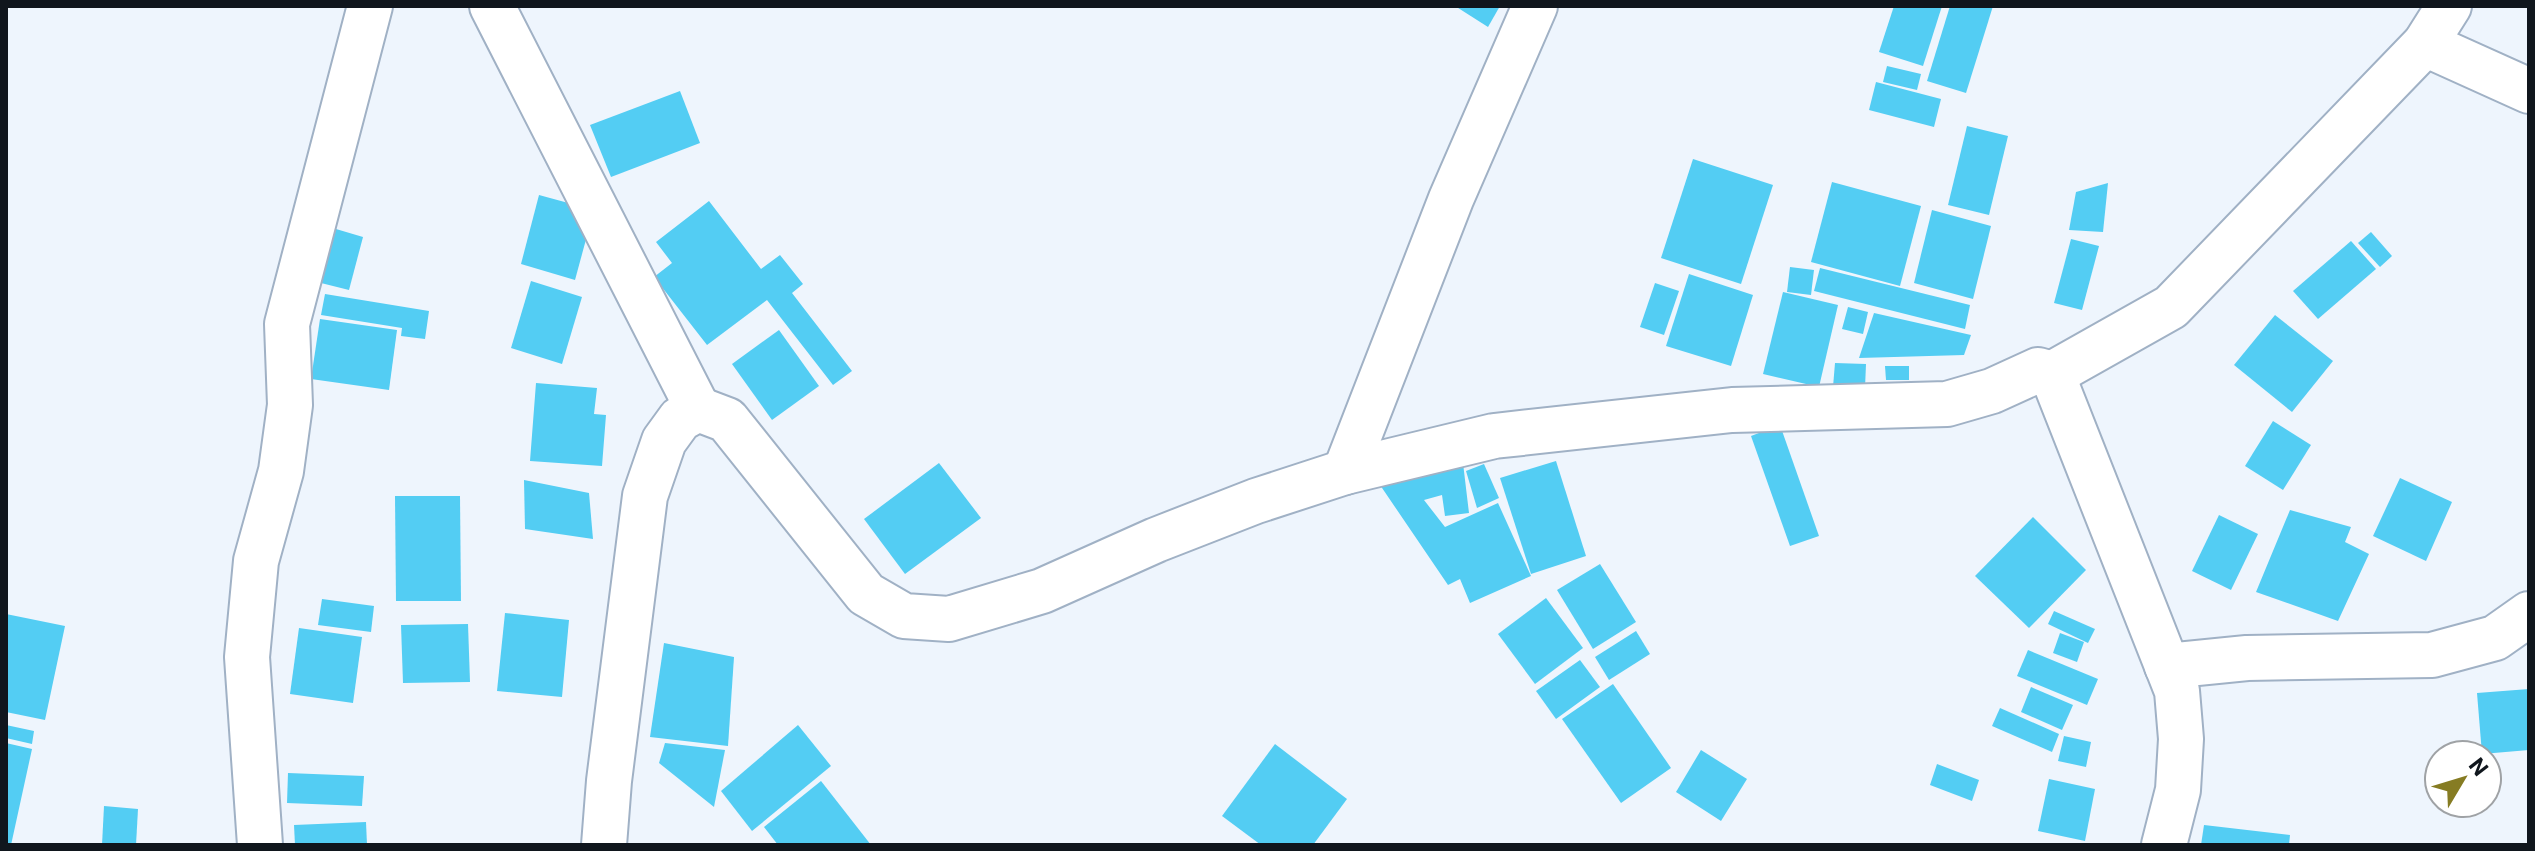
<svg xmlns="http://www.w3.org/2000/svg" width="2535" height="851" viewBox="0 0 2535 851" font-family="Roboto,sans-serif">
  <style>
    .building { fill: #53cdf3 }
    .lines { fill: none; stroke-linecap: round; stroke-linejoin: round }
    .street-casing { stroke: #a0b1c5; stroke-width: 48 }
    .street { stroke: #fff; stroke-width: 44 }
  </style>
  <rect width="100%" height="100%" fill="#eef5fd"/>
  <g class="building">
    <polygon points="1455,6 1500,6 1488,27"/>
    <polygon points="1894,6 1942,6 1923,66 1879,52"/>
    <polygon points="1950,6 1993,6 1966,93 1927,81"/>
    <polygon points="1887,66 1921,74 1917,90 1883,82"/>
    <polygon points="1876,82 1941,99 1934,127 1869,110"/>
    <polygon points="680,91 700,143 611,177 590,125"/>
    <polygon points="1967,126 2008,136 1989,215 1948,205"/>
    <polygon points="1693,159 1773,185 1741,284 1661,258"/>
    <polygon points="1832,182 1921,206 1900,286 1811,262"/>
    <polygon points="2108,183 2103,232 2069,230 2076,192"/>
    <polygon points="539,195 594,210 575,280 521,264"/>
    <polygon points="709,201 761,269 780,255 803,284 792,293 852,371 833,385 767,300 707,345 654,277 672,263 656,242"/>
    <polygon points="1932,210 1991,226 1973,299 1914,283"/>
    <polygon points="336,229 363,237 349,290 321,283"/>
    <polygon points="2371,232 2392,256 2380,267 2358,243"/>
    <polygon points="2071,239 2099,246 2082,310 2054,303"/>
    <polygon points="2351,241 2376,269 2318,319 2293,291"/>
    <polygon points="1790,267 1814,270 1811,295 1787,292"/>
    <polygon points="1820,268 1970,305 1965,329 1814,291"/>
    <polygon points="1689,274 1753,295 1731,366 1666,346"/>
    <polygon points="531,281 582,297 562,364 511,348"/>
    <polygon points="1655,283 1679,291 1664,335 1640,327"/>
    <polygon points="1783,292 1838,305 1819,387 1763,374"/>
    <polygon points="325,294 429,311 425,339 401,336 402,328 321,315"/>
    <polygon points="1848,307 1868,312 1863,334 1842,329"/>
    <polygon points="1874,313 1971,335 1964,355 1859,358"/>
    <polygon points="2275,315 2333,361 2292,412 2234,365"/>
    <polygon points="320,319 397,330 389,390 311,379"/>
    <polygon points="779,330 819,386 772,420 732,364"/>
    <polygon points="1835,363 1866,364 1865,388 1833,387"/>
    <polygon points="1885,366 1909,366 1909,380 1886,380"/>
    <polygon points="536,383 597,388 594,414 606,415 602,466 530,461"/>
    <polygon points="2273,421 2311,445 2283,490 2245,466"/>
    <polygon points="1780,425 1819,536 1790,546 1751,436"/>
    <polygon points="1556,461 1586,556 1531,574 1500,478"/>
    <polygon points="939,463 981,518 905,574 864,519"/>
    <polygon points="1463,463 1469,513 1445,516 1442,495 1424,500 1445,527 1498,503 1531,576 1470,603 1460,579 1448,585 1378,482"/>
    <polygon points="1484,464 1499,498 1477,508 1466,471"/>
    <polygon points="2400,478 2452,502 2426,561 2373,536"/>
    <polygon points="524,480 589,493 593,539 525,529"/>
    <polygon points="395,496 460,496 461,601 396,601"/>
    <polygon points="2290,510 2351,527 2345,542 2369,554 2338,621 2256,592"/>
    <polygon points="2219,515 2258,534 2231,590 2192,571"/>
    <polygon points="2033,517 2086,570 2029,628 1975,576"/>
    <polygon points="1600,564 1636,622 1593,649 1557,590"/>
    <polygon points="1546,598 1583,648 1535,684 1498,634"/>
    <polygon points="322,599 374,606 371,632 318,625"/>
    <polygon points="2054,611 2095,629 2088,643 2048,624"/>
    <polygon points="505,613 569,620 562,697 497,691"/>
    <polygon points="6,614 65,626 45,720 6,712"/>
    <polygon points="468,624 470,682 403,683 401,625"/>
    <polygon points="299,628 362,637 353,703 290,694"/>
    <polygon points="1636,631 1650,654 1609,680 1595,657"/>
    <polygon points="2060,633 2084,642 2077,662 2053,653"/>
    <polygon points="664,643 734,657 728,746 650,737"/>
    <polygon points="2028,650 2098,679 2087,705 2017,676"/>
    <polygon points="1580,660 1600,687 1556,719 1536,691"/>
    <polygon points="1613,684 1671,768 1621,803 1562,719"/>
    <polygon points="2031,687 2073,705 2062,730 2021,712"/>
    <polygon points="2529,689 2529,750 2482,754 2477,693"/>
    <polygon points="2000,708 2059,734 2052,752 1992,726"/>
    <polygon points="6,725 34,731 32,744 6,738"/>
    <polygon points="798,725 831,766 752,831 721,791"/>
    <polygon points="2064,736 2091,742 2086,767 2058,761"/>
    <polygon points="6,743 32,749 11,845 6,845"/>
    <polygon points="665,743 725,750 714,807 659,763"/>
    <polygon points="1275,744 1347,799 1313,845 1261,845 1222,816"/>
    <polygon points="1701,750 1747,779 1721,821 1676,792"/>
    <polygon points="1937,764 1979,780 1972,801 1930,785"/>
    <polygon points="288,773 364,776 362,806 287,803"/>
    <polygon points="2049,779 2095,789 2085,841 2038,831"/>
    <polygon points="821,781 871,845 778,845 764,827"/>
    <polygon points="104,806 138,809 136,845 102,845"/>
    <polygon points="366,822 367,845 295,845 294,825"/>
    <polygon points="2204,825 2290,835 2289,845 2201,845"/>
  </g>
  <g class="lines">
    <g class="street-casing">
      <g id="street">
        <polyline points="492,6 698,409"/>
        <polyline points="2425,44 2529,91"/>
        <polyline points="2052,374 2171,307 2425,44 2449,6"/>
        <polyline points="1345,472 1451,199 1535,6"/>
        <polyline points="2167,666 2247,658 2432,655 2495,638 2529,614"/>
        <polyline points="260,845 247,657 256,561 281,471 290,405 287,324 370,6"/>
        <polyline points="604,845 609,781 645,496 664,441 680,419 698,409 727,420 866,594 904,616 949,619 1042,591 1156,540 1256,501 1345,472 1494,436 1732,410 1947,404 1992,391 2038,370 2052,374 2177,691 2181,739 2178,790 2164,845"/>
      </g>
    </g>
    <use href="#street" class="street"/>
  </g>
  <rect width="2535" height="851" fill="none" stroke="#10161d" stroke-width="16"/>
  <g transform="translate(2463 779) rotate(52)"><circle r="38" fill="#ffffff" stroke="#9fa2a5" stroke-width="2"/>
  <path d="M0-6L14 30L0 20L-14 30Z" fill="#867c23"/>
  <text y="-12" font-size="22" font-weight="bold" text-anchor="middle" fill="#10161d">N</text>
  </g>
</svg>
